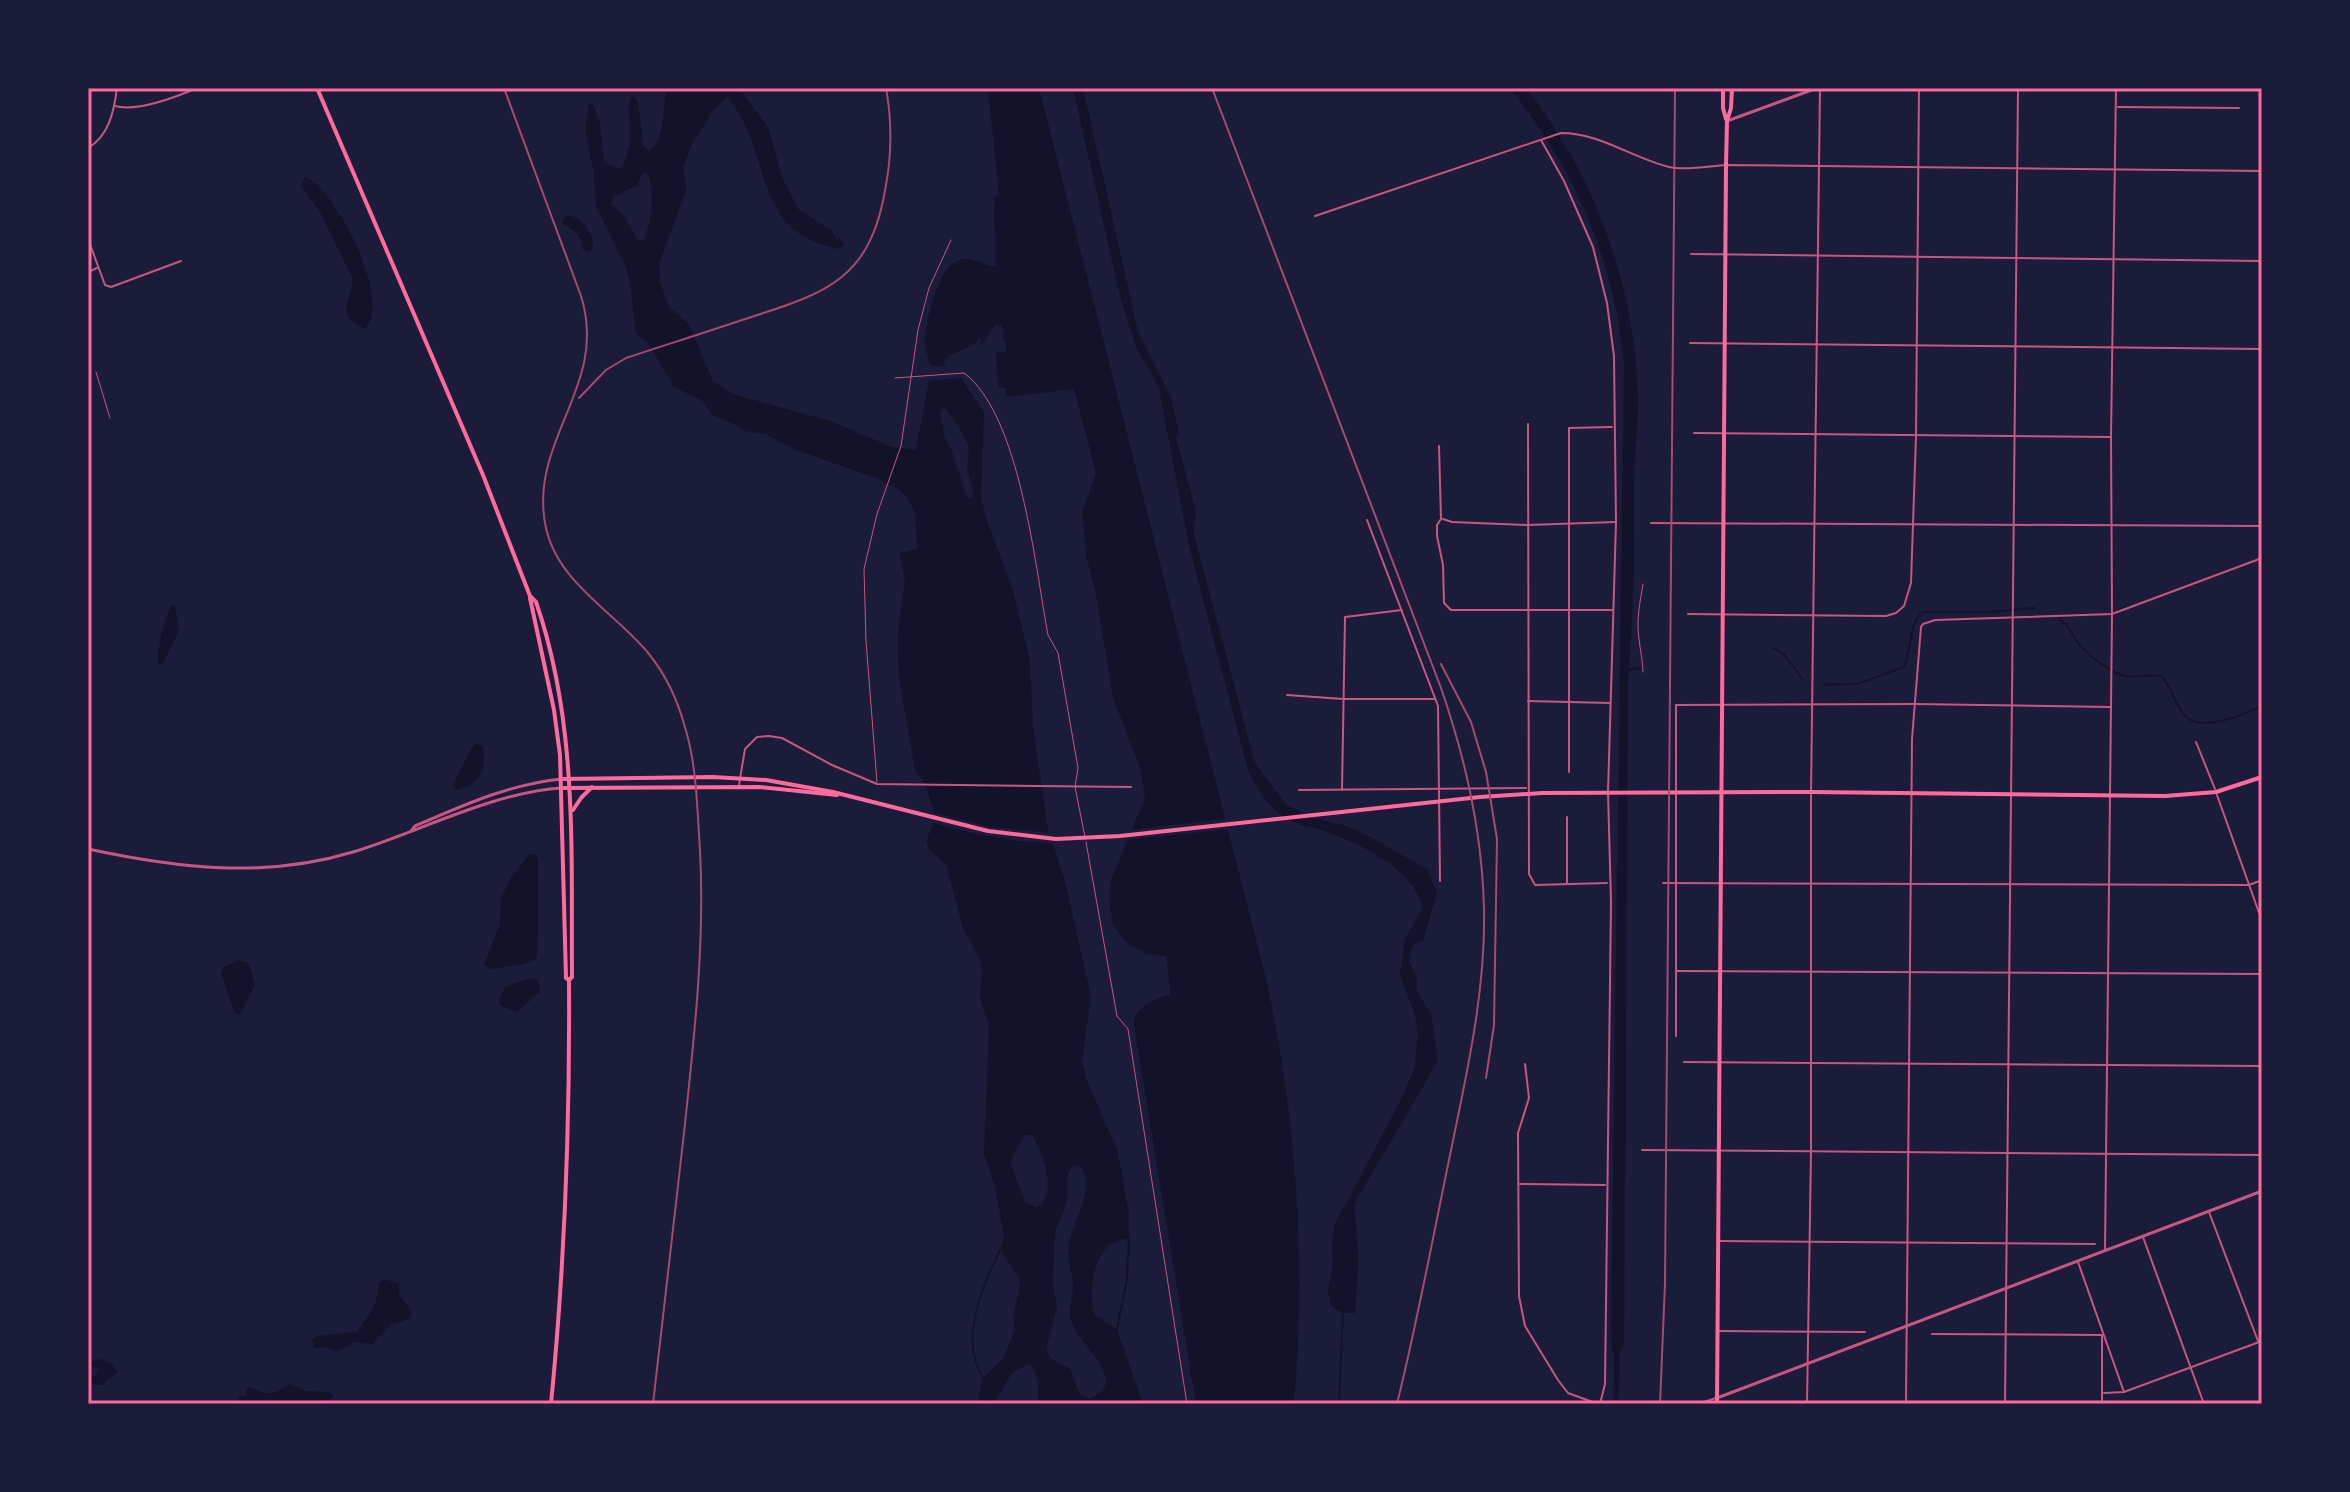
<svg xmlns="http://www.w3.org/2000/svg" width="2350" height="1492" viewBox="0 0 2350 1492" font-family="Commissioner,sans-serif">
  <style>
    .water { fill: #12122b; fill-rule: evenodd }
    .pier { fill: #1b1b3a }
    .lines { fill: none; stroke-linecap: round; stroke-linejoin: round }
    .stream { stroke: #12122b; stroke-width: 2 }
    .canal { stroke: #12122b; stroke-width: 5 }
    .service { stroke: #c65784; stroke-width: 1 }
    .minor { stroke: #c65784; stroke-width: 2 }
    .tertiary { stroke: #c65784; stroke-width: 3 }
    .secondary { stroke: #ff6b9d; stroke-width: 4 }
    .primary { stroke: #ff6b9d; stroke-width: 4 }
    .rail { stroke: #a44b75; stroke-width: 2 }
    .neatline { fill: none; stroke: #ff6b9d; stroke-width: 3 }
  </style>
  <rect width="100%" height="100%" fill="#1b1b3a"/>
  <g class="water">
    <path d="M667,88H739L768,127L783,180L799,210L831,230L837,240L840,238L844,245L839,249C747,231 775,151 727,97L711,112L708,120L692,144L683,168L687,188L659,264L660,282L669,307L689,324L713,381L733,394L833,422L892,447L916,450L929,381L961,378L984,412L981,498L988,524L1013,590L1030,661L1033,728L1048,829L1065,881L1091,997L1082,1062L1087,1081L1117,1149L1129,1214V1239C1094,1237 1088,1289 1094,1315L1117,1329L1143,1404H1038V1381L1032,1366L1028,1364L1011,1374L994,1404H977L983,1378L1003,1359L1015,1329L1013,1317L1020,1286L1019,1278L1000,1250L1004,1238L1002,1226L995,1186L984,1153L989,1025L980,999L982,970L980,960L963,928L946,864L930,851L926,842L934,820V812L926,786L915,769L899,678L897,637L905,580L899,553L917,549L915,513L909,500L900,490L876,478L791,448L766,434L745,431L739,426L712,415L703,401L674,387L647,341L636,334L630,283L626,268L596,206L593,168L585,129L589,103L593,104L600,123L604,162L617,169L623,166L630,145L629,103L632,96L638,101L643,145L649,152C667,137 661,109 667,88ZM643,173L648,174C655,195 652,220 644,240L641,241L636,238L625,217L611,203L614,196L636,186ZM944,407L959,427L969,448L967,468L974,494L971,499L967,497L950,446L945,439L940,413ZM1025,1135H1032C1043,1155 1059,1191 1037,1208L1025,1202L1010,1162ZM1075,1165L1082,1168C1095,1194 1072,1219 1069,1246C1067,1259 1072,1270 1073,1283C1074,1293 1069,1304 1070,1314C1074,1348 1135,1379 1089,1399L1080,1395L1070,1369L1053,1360L1046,1350L1057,1307L1053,1285L1055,1233L1067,1201V1177L1072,1166Z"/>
    <path d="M988,88H1039L1267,983C1297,1122 1306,1262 1294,1404H1196L1134,1025C1134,1007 1156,997 1171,995L1166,956L1145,954L1123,939L1113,925L1109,896L1112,877L1145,798L1141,771L1113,697L1095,590L1087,559L1082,513L1096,473L1074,389L1006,397L1005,388L998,387L996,355L997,352H1006L1007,345L1003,339V329L1001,325H995L981,346L980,337C972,350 955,350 944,360L945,366H931C928,358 924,346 925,336C927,319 939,266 959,260C976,255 985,269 999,266H996L995,259L998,258L995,257V250L999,249H995V242L998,241L995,240V233L998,232H995L994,224H998L994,223V216L998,215H994V208L997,207L994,206V199L999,195Z"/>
    <path d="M1073,88H1083L1138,332L1171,397L1179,434L1176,438L1196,511L1193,531L1255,763L1286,804L1309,817L1343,825L1369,836L1428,870L1437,893L1423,941L1412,946L1409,961L1417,978V992L1431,1014L1438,1061L1354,1204L1359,1258L1355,1313H1343L1330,1305L1328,1290L1333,1265L1332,1241L1335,1224L1403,1096L1415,1066L1418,1033L1415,1015L1400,974L1405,939L1423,908C1414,868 1357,842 1322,830C1313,827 1301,826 1292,822C1272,813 1258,790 1248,770L1189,546L1159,388L1136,347L1120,296Z"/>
    <path d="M1510,88H1526C1594,174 1634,283 1638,393C1639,423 1634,454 1634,484C1634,549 1634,614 1628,679L1624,1346L1617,1357L1612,1351L1611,1326L1624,363C1621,345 1620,327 1616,309C1598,224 1563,155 1510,88Z"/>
    <path d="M305,177C336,188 393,303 365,329C331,313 354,300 352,277L320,212L301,185Z"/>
    <path d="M569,215C583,219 595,235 593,249L587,252L583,250C582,235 575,231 562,223L565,217Z"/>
    <path d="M172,604L175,606L179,631L162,665L158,663C158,644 163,622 172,604Z"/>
    <path d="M477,743L483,747C487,771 478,785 456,790L452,786L472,747Z"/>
    <polygon points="530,854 536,855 538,862 537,956 535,960 524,964 491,969 484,964 500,924 501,899 510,879"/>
    <polygon points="239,960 249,963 255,985 240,1015 234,1012 221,973 224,967"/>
    <path d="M531,978L538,980L540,993C529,998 526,1007 516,1012L500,1005L499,1000L506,986Z"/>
    <path d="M384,1279L399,1284V1295L412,1312L409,1319L391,1324L373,1344L355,1342L337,1352L326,1347L314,1348L312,1340L318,1336L357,1332C368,1315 379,1306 378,1284Z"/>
    <polygon points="102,1359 114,1366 118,1372 106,1380 104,1385 94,1385 88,1380 96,1375 99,1369 88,1366 88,1362"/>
    <path d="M289,1384L305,1391L329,1392L334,1397L316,1404H233L238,1397L246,1395V1388L249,1387C269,1395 270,1397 289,1384Z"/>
  </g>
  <g class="pier">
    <polygon points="930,812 991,827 1053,833 1055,843 1017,841 971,833 929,822"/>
    <polygon points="1230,818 1232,829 1123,840 1128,830"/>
  </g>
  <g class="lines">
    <g class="stream">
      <path d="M2059,619C2070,626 2071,633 2078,643C2088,655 2105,668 2119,674C2134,681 2149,671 2163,677C2170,687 2177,707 2184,715C2200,734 2246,714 2262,705"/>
      <polyline points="1773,648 1784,654 1803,680"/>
      <polyline points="1628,670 1641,668"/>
      <path d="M1823,685L1857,684L1904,667C1912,650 1908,624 1923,612H1989L2035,608"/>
      <polyline points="1117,1329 1127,1280 1129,1239"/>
      <path d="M983,1378C959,1340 982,1286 1000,1250"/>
      <polyline points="1339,1404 1343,1312"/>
    </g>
    <polyline class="canal" points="1616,1404 1617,1353"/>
    <g class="service">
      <polyline points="96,372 110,418"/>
      <path d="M895,378L964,373C1020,415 1035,566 1048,635L1058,653L1078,768L1075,787L1085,837"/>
      <path d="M1643,672C1643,660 1640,650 1639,639C1636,620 1640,603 1643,584"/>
      <polyline points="877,782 866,641 864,569 877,514 901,446 918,330 929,288 951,240"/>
      <polyline points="1086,842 1117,1016 1128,1029 1187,1404"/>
    </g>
    <g class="minor">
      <path d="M115,106C137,112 176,97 197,88"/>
      <polyline points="2118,107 2239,108"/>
      <polyline points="1541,140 1564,181 1593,247 1607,303 1614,356 1616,522 1608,792 1611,902 1605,1384 1600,1404"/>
      <path d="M88,148C109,136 114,111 117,88"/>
      <path d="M1315,216L1561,133C1600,133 1632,158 1669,167C1686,171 1709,166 1726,165L2262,171"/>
      <polyline points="88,239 105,285 111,287 181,261"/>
      <polyline points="1691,254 2262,261"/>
      <polyline points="88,272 97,268"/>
      <polyline points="1690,343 2262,349"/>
      <polyline points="1528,424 1529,874 1535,885 1607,883"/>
      <polyline points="1694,433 2110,437"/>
      <polyline points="1439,446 1441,519 1437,525 1437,536 1443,565 1444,603 1451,610 1613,610"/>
      <polyline points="1443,519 1452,522 1527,525 1616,522"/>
      <polyline points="1367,520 1438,706 1440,881"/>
      <polyline points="1651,523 2262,526"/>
      <polyline points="1688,614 1886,616 1896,613 1904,606 1911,583 1916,436 1919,88"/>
      <polyline points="1287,695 1343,699 1435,699"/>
      <polyline points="1528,701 1610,703"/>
      <polyline points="2196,742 2215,789"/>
      <polyline points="1569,772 1569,428 1612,427"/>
      <polyline points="739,785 745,749 757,737 769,736 782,738 832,765 877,784 1131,787"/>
      <polyline points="1299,790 1526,788"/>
      <polyline points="1342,790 1345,617 1402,610"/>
      <polyline points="2217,795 2262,921"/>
      <polyline points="1567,817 1567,884"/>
      <polyline points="1663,883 2249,885 2262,880"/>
      <polyline points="1676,971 2262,974"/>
      <polyline points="1676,1036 1676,705 1914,704 2110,707"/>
      <polyline points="1684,1062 2262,1066"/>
      <polyline points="1525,1064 1529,1098 1518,1133 1519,1296 1525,1326 1558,1380 1568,1393 1598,1404"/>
      <polyline points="1642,1150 2262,1155"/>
      <polyline points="1520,1184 1605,1185"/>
      <polyline points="2209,1212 2258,1341"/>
      <polyline points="2143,1237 2204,1404"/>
      <polyline points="1718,1241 2095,1244"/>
      <polyline points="2105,1250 2112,614 2111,437 2116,88"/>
      <polyline points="2078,1262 2124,1392"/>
      <polyline points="1718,1331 1865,1332"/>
      <polyline points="1932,1334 2102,1335 2102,1404"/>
      <polyline points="2104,1393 2124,1392 2262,1341"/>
      <polyline points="1698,1404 1716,1398"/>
      <polyline points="1807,1404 1811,1152 1811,792 1820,88"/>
      <polyline points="1906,1404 1912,739 1921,627 1923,624 1935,620 2112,614 2262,558"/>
      <polyline points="2005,1404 2018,88"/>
    </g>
    <g class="tertiary">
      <polyline points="1727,121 1817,88"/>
      <path d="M412,830L415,826C462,806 509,784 562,779"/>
      <path d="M88,849C177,868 264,879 353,852C419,832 493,792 562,788"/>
      <polyline points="1717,1398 2262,1191"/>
    </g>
    <g class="secondary">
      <polyline points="562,779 713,777 766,780 833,792 988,831 1056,839 1120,836 1480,797 1542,793 1811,792 2165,796 2216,792 2262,777"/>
      <polyline points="562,788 759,787 837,795"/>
    </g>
    <g class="primary">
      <path d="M317,88L483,475L530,596L536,602C578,723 571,851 572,977L569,980C570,1122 565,1262 551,1404"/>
      <polyline points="1723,88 1723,108 1726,119"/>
      <polyline points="530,598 554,710 560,755 566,978 569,980"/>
      <polyline points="573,810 581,798 592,787"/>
      <polyline points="1717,1404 1726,165 1727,121 1731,108 1732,88"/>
    </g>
    <g class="rail">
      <path d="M504,88L581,296C609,385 530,438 545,523C555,582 614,611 649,654C665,674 677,699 684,724C697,764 697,808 700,850C705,945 694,1039 684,1133C674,1223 663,1314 653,1404"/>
      <path d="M1212,88L1441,688C1466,760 1482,831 1484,908C1486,992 1466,1077 1449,1160C1432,1242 1417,1323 1397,1404"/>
      <path d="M579,398L606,370L626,358C665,345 704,333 742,320C826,293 871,281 886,185C892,152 892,121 886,88"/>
      <polyline points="1441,664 1471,722 1486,772 1497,839 1494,1025 1486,1078"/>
      <polyline points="1660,1404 1665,1283 1675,88"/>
    </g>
  </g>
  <rect width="2350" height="1492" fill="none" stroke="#1b1b3a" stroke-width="180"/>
  <rect x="90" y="90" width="2170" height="1312" class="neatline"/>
</svg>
